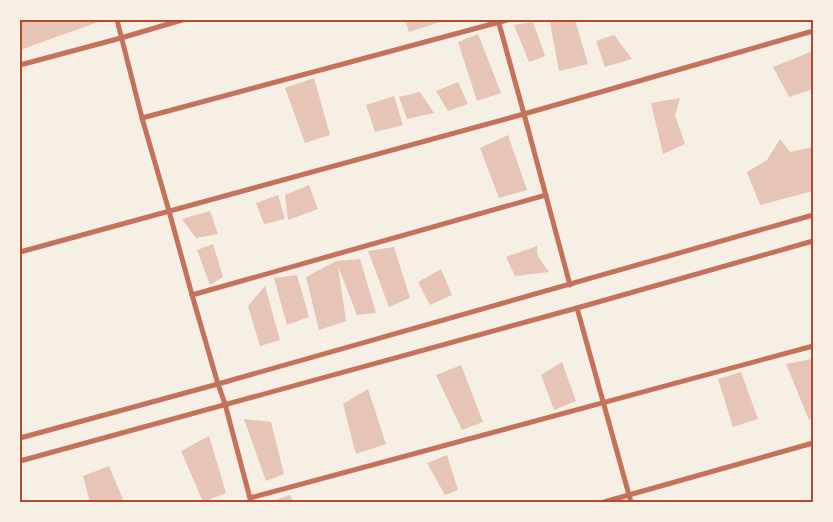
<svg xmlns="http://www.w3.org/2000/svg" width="833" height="522" viewBox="0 0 833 522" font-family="'Fira Sans Condensed',sans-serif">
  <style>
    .building { fill: #e6c5b7 }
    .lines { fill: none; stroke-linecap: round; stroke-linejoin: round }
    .minor { stroke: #c5725c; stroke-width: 5 }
    .neatline { fill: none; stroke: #b5482f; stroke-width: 2 }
  </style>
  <rect width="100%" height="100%" fill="#f6efe4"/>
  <g class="building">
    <polygon points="20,20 96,20 98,22 20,50"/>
    <polygon points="405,20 440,20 440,22 409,32"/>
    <polygon points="556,20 575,20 588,64 559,71 550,22"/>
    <polygon points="533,22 545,56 529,62 514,25"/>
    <polygon points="478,34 501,93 477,101 458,42"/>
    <polygon points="614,35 632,59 605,67 596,41"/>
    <polygon points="813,51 813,89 789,97 773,67"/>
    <polygon points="314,78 330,135 305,143 285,88"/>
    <polygon points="458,82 468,104 448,111 436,91"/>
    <polygon points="420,92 434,113 407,119 399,97"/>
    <polygon points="394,96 403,125 375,132 366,105"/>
    <polygon points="680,98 675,115 685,144 663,154 651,103"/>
    <polygon points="508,135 527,190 499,198 480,148"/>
    <polygon points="780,139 790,152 813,147 813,191 760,205 747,172 767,160"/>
    <polygon points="309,185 318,209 288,220 285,195"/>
    <polygon points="278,195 285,219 264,224 256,203"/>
    <polygon points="210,211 218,234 196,238 182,219"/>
    <polygon points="213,244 223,277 210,285 197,250"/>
    <polygon points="537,246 537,253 539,258 549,272 515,276 506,257"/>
    <polygon points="394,247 410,298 389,307 368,251"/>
    <polygon points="360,259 376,313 357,315 338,266 346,321 319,330 306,277 336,261"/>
    <polygon points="441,269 452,295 430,305 418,282"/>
    <polygon points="297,275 309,317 287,325 274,278"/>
    <polygon points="265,286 280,340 260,346 248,306"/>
    <polygon points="812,359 813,363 813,418 809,420 786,364"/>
    <polygon points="562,362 576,401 554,410 541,375"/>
    <polygon points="461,365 483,422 462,430 436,375"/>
    <polygon points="741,372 758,419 733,427 718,379"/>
    <polygon points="368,389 386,444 356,454 343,404"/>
    <polygon points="244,419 271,422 284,474 266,481"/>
    <polygon points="209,436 226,493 203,502 181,451"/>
    <polygon points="447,455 458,490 445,495 427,463"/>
    <polygon points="109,466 124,502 90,502 83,476"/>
    <polygon points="290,495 293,502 270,502"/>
  </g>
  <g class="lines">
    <g class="minor">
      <polyline points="117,20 142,118 169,211 192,295 218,384 225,404 251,502"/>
      <polyline points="498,20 524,114 570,285"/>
      <polyline points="20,65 121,38 182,20"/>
      <polyline points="142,118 507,20"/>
      <polyline points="20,252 524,114 813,31"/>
      <polyline points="192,295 546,195"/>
      <polyline points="577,308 631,502"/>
      <polyline points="20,438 218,384 813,215"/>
      <polyline points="20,461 577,308 813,241"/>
      <polyline points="250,498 813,346"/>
      <polyline points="604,502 813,443"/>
    </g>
  </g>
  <rect width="833" height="522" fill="none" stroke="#f6efe4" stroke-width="42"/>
  <rect x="21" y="21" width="791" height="480" class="neatline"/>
</svg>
